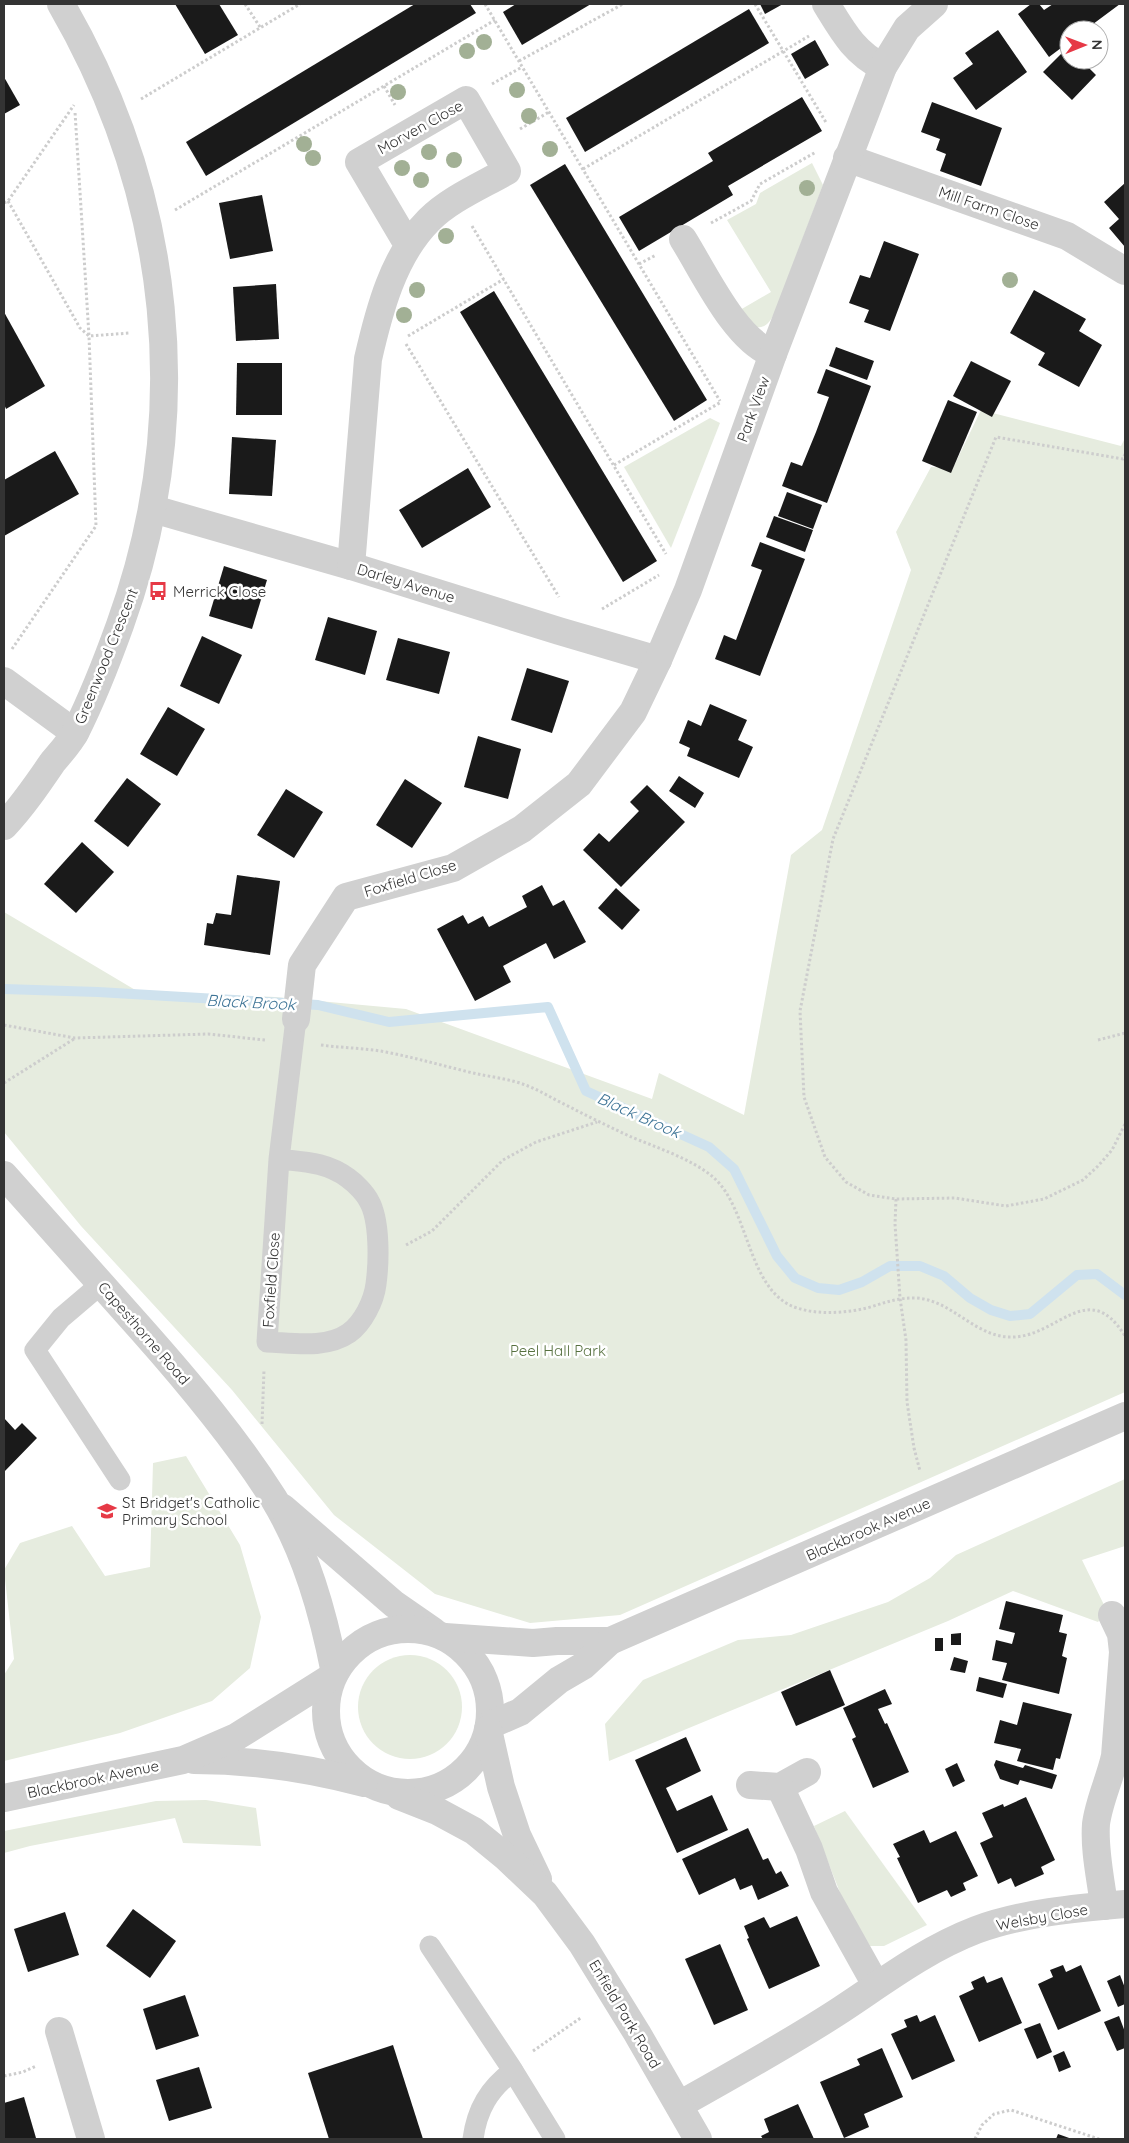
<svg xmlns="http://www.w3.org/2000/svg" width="1129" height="2143" viewBox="0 0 1129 2143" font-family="Quicksand,sans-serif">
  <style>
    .green { fill: #e6ecdf }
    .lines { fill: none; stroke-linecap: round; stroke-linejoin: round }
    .stream { stroke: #cfe2ee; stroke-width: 10 }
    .building { fill: #1a1a1a }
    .path { stroke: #cdcdcd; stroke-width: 3; stroke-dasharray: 2.5 2.5; stroke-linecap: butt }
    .service { stroke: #d0d0d0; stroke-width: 21 }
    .minor { stroke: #d0d0d0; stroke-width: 28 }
    .tertiary { stroke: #d0d0d0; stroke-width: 28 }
    .tree { fill: #a2b095 }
    .labels { text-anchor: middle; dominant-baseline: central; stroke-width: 5; stroke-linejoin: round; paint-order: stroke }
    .street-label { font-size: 15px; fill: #333; stroke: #fff }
    .poi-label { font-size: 15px; fill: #333; stroke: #fff; text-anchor: start }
    .park-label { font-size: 15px; fill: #56703f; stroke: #fff }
    .water-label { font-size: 16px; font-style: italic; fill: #3f7597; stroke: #fff }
  </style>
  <rect width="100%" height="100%" fill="#fff"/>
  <g class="green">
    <path d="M812,163L823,185L775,312C770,322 766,329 754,327L740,310L771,292L727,220L756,204L760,193Z"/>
    <polygon points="981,410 1121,446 1125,438 1125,1392 620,1615 530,1623 435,1594 334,1515 232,1390 81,1226 4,1132 4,912 137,991 275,997 406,1009 652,1099 659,1073 744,1115 791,855 822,830 911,570 896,532 931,467 953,468"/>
    <polygon points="710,418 720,423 671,548 624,467"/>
    <polygon points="186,1456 240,1545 261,1617 250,1668 212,1701 120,1733 4,1761 4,1675 14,1659 4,1570 20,1543 72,1526 105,1576 150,1567 153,1463"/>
    <polygon points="1125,1479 1125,1546 1082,1560 1107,1611 1098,1622 1013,1591 948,1621 609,1761 605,1724 643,1680 738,1640 791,1635 888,1602 930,1578 956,1555"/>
    <circle cx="410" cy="1707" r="52"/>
    <polygon points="206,1800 256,1808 261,1846 183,1843 175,1818 30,1846 4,1853 4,1831 156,1801"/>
    <polygon points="845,1811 927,1925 884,1946 870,1946 846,1908 814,1826"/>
  </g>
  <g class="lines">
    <polyline class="stream" points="4,989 98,992 318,1005 389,1022 548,1007 586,1091 709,1147 734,1169 777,1256 795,1278 818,1288 839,1290 862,1282 890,1266 920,1266 944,1276 970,1298 991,1310 1010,1316 1030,1314 1077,1275 1097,1274 1125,1295"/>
  </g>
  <g class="building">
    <polygon points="175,4 219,4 238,35 205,54"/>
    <polygon points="415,4 470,4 476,13 206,176 186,142"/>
    <polygon points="516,4 591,4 522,45 503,12"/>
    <polygon points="760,4 783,4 765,14"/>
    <polygon points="1031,4 1039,4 1044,10 1053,4 1120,4 1085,30 1069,30 1069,42 1049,57 1018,14"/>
    <polygon points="749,9 769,43 585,152 566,118"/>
    <polygon points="998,30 1027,72 976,110 953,78 973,64 965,53"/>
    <polygon points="815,40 829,65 805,79 791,54"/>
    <polygon points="1068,47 1069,60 1081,60 1096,75 1072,100 1043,72"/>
    <polygon points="4,77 20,105 4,114"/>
    <polygon points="802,97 822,131 728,186 733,195 639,251 619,217 713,161 708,153"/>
    <polygon points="932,102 1002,128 981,186 940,171 946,154 936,150 940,139 921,132"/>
    <polygon points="565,164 707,400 674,421 530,185"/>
    <polygon points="1125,183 1125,247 1109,228 1119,219 1104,202"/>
    <polygon points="262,195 273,251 230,259 219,203"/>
    <polygon points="884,241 919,254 890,331 864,322 869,310 849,303 860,275 870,278"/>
    <polygon points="276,284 279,339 236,341 233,287"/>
    <polygon points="1034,290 1086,319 1079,331 1102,345 1079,387 1038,365 1045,353 1010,333"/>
    <polygon points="494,291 657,561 623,582 460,312"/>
    <polygon points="4,312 45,386 6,409 4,404"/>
    <polygon points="836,347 874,361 867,380 829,366"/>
    <polygon points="971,361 1011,381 992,417 953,396"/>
    <polygon points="237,363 282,363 282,415 236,415"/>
    <polygon points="826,369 871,386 827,503 782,486 791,462 802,466 816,432 829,397 817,393"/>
    <polygon points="948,400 977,412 951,473 922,461"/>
    <polygon points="232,437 276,440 272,496 229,494"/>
    <polygon points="55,451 79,494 4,536 4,480"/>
    <polygon points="468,468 491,507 422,548 399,510"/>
    <polygon points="787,492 822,505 813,529 778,516"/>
    <polygon points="774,516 813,530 805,552 766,537"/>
    <polygon points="760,542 805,559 760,676 715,659 724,635 736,640 762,570 751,566"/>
    <polygon points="224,566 267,580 252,629 209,616"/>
    <polygon points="328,617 377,631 365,675 315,660"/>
    <polygon points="202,636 242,655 219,704 180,686"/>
    <polygon points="398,638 450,652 439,694 386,680"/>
    <polygon points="527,668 569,681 552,733 511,720"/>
    <polygon points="710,704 747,720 738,740 753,747 739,778 687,756 690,748 679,743 688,720 701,726"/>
    <polygon points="168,707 205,729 177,776 140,754"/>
    <polygon points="478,736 521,749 508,799 464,787"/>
    <polygon points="679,776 704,793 695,808 669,791"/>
    <polygon points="127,778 161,804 128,847 94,821"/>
    <polygon points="405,779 442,803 412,848 376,825"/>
    <polygon points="647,785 685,822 621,887 583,850 599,833 609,842 639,811 630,802"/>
    <polygon points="286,789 323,812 294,858 257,835"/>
    <polygon points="82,842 114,872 76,913 44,884"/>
    <polygon points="237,875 280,881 270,955 204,945 207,923 213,924 216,913 231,915"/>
    <polygon points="542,885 553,906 564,900 586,942 554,959 546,943 503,966 511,982 475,1001 437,929 463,915 468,924 483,916 489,927 527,907 522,896"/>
    <polygon points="616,888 640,910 622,930 598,908"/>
    <polygon points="4,1418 15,1430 22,1423 37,1438 4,1472"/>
    <polygon points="1006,1601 1063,1615 1059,1632 1067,1634 1062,1656 1067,1658 1059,1694 1002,1680 1007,1663 992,1660 996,1640 1012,1644 1015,1633 999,1629"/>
    <polygon points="961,1633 961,1645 951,1645 951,1634"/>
    <rect x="935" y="1638" width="8" height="13"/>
    <polygon points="954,1657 968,1661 965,1673 950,1670"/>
    <polygon points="830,1670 845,1705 796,1726 781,1692"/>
    <polygon points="979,1677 1007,1684 1003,1698 976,1691"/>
    <polygon points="885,1689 892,1704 878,1709 885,1724 887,1723 909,1772 873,1788 852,1739 856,1737 843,1708"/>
    <polygon points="1023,1702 1072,1714 1060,1759 1056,1758 1053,1770 1017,1761 1021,1749 994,1743 1000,1720 1017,1725"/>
    <polygon points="686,1737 701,1771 666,1788 677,1811 712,1795 728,1830 677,1853 635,1760"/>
    <polygon points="996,1760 1023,1768 1025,1765 1057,1775 1052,1789 1020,1780 1018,1785 1000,1779 994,1765"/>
    <polygon points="957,1763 965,1781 953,1787 945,1769"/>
    <polygon points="1026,1797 1055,1860 1041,1867 1044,1874 1015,1887 1011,1878 998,1884 980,1843 993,1837 982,1813 1003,1804 1004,1807"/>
    <polygon points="748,1828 763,1860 768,1858 776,1874 781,1871 789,1886 758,1900 752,1885 740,1890 735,1878 699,1895 682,1859"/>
    <polygon points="924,1830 930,1843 956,1831 978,1876 963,1883 966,1890 951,1897 947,1890 918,1903 897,1858 900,1857 893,1844"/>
    <polygon points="133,1909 176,1941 150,1978 106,1946"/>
    <polygon points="65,1912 79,1955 28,1972 14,1929"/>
    <polygon points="797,1916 820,1966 769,1989 747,1939 749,1938 744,1926 764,1917 770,1928"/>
    <polygon points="720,1944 748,2010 714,2025 685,1959"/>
    <polygon points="1063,1965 1066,1972 1081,1965 1101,2011 1058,2030 1038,1984 1053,1977 1050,1970"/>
    <polygon points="1120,1975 1125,1988 1125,2004 1118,2007 1107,1981"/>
    <polygon points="984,1976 987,1983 1002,1977 1022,2023 979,2042 959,1996 974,1989 971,1982"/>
    <polygon points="185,1995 199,2036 156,2050 143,2009"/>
    <polygon points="917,2015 920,2022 935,2015 955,2061 912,2080 891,2034 907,2027 904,2020"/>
    <polygon points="1119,2016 1125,2032 1125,2048 1117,2051 1104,2022"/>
    <polygon points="1040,2023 1052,2052 1037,2059 1024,2029"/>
    <polygon points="393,2045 423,2139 329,2139 308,2073"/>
    <polygon points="882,2048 903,2097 864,2114 869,2127 844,2138 820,2082 860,2065 857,2059"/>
    <polygon points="1064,2051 1071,2067 1059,2072 1053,2056"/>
    <polygon points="199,2067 212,2108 169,2121 156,2080"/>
    <polygon points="24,2097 36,2138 4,2139 4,2103"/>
    <polygon points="798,2104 814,2139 763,2139 761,2136 769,2132 764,2119"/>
    <polygon points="1058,2134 1072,2139 1056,2139"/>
  </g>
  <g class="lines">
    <g class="path">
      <polyline points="245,4 260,27"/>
      <polyline points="485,4 720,401"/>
      <polyline points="755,4 827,124"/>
      <polyline points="519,61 623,4"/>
      <polyline points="492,84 522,67"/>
      <polyline points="384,86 395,105"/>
      <polyline points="141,99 300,4"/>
      <polyline points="520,129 549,112"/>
      <polyline points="583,169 809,36"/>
      <polyline points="8,201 80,328 89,336 130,333"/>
      <polyline points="4,203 8,201 74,105"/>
      <polyline points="175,210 495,20"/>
      <polyline points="711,223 751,201 760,184 816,152"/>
      <polyline points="472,226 666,554"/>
      <polyline points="639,264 656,255"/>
      <polyline points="408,336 504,279"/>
      <polyline points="406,344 559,597"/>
      <polyline points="1125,454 1123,459 996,437 833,839 800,1011 804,1097 825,1157 846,1182 869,1195 896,1199 955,1198 1006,1206 1044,1199 1083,1180 1098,1166 1112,1150 1125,1124"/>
      <polyline points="614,465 721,402"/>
      <polyline points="602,609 659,575"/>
      <polyline points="12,649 96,526 89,336 75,112"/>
      <polyline points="4,1025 75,1038 208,1034 265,1040"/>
      <polyline points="1098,1040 1125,1033"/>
      <path d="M321,1045C343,1048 365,1048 386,1052C416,1058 444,1066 473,1073C491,1077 511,1079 528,1086C541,1091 553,1099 566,1105C587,1116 608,1126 629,1136C655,1147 692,1159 713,1177C750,1209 747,1292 797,1308C819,1315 845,1313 867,1308C884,1303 899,1297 917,1298C953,1301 975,1337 1011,1337C1057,1338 1088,1276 1125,1336"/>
      <polyline points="4,1083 74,1039"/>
      <polyline points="896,1199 895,1224 900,1298 906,1340 907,1402 914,1448 920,1471"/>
      <polyline points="406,1245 432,1231 503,1160 536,1142 597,1122"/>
      <polyline points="262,1424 264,1370"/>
      <polyline points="533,2051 582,2017"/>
      <polyline points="4,2076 23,2072 36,2066"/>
      <polyline points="975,2139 982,2125 994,2114 1011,2110 1099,2139"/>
    </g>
    <g class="service">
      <path d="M279,1159C305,1162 326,1162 348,1178C355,1183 365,1193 369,1201C380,1220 379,1262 376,1284C374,1301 363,1323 349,1333C326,1349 293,1343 267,1342L279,1159L296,1019"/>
      <polyline points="101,1284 61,1318 35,1350 120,1480"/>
      <polyline points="430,1946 510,2066 555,2139"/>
      <path d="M473,2139C477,2109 489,2089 513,2071"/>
    </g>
    <g class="minor">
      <path d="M826,4C842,30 854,53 883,67"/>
      <polyline points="847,158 1067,236 1125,271"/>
      <path d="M683,239C705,274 735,340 773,354"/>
      <polyline points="153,509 351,566 559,631 658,660"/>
      <path d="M351,566L368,359C379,311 393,256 429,220C450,199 481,186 507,171L466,100L359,162L408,245"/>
      <polyline points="4,681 75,733"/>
      <path d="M4,826C22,807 37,785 52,763C60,753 70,743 76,731C93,697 107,661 120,625C196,415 172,196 61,4"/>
      <polyline points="296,1019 302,965 346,897 453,868 522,829 579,784 633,712 658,660 688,590 773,354 883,67 907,28 934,4"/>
      <polyline points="750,1785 780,1787 807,1772"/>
      <polyline points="780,1787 809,1849 824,1892 876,1985"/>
      <path d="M1104,1906C1101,1880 1094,1851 1096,1824C1099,1801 1110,1779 1115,1756L1123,1652L1121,1634L1112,1615"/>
      <polyline points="59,2031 91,2139"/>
      <path d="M679,2105C732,2075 785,2046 836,2013C882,1983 924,1950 976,1930C1022,1913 1076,1908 1125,1904"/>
    </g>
    <g class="tertiary">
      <path d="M4,1175C50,1226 96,1278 142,1330C189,1383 236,1439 274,1499C306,1552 323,1612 335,1673"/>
      <polyline points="283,1508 394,1604 433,1631"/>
      <circle cx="408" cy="1711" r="82"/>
      <polyline points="445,1637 533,1643 557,1641 610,1641"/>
      <polyline points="490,1725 520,1712 559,1680 583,1666 610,1641 1125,1416"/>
      <polyline points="488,1729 501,1787 517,1835 538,1879"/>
      <path d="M194,1760C253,1760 308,1768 364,1783"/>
      <polyline points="399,1796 437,1811 474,1831 507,1858 545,1894 582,1944 637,2033 698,2139"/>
      <polyline points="4,1798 183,1760 236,1737 333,1676"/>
    </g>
  </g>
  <g class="tree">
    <circle cx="484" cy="42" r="8"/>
    <circle cx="467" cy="51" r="8"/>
    <circle cx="517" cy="90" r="8"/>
    <circle cx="398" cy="92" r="8"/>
    <circle cx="529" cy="116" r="8"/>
    <circle cx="304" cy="144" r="8"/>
    <circle cx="550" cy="149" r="8"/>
    <circle cx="429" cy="152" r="8"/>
    <circle cx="313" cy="158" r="8"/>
    <circle cx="454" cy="160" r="8"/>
    <circle cx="402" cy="168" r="8"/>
    <circle cx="421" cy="180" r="8"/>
    <circle cx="807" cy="188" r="8"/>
    <circle cx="446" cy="236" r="8"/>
    <circle cx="1010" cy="280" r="8"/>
    <circle cx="417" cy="290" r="8"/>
    <circle cx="404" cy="315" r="8"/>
  </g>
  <defs>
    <g id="bus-bare" transform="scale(1.5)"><path d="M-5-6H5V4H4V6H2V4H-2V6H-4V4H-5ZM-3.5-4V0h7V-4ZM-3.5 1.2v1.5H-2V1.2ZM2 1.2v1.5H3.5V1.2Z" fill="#e63946" stroke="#fff" stroke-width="2.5" paint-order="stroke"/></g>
    <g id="school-bare" transform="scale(1.5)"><path d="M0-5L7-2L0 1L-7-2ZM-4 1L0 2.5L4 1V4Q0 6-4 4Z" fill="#e63946" stroke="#fff" stroke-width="2.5" paint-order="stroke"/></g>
  </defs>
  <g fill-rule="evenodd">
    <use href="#bus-bare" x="158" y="591"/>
    <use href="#school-bare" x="107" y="1511"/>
  </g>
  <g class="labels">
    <g class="street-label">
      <text transform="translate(420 127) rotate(-29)">Morven Close</text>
      <text transform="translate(989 208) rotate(19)">Mill Farm Close</text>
      <text transform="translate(753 409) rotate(-70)">Park View</text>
      <text transform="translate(406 583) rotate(17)">Darley Avenue</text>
      <text transform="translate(106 656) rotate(-68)">Greenwood Crescent</text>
      <text transform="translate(410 878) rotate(-17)">Foxfield Close</text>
      <text transform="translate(271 1280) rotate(-86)">Foxfield Close</text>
      <text transform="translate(144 1333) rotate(49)">Capesthorne Road</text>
      <text transform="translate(868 1529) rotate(-24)">Blackbrook Avenue</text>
      <text transform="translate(93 1779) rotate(-12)">Blackbrook Avenue</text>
      <text transform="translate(1042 1917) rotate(-10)">Welsby Close</text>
      <text transform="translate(625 2014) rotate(59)">Enfield Park Road</text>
    </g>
    <g class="poi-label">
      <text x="173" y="591">Merrick Close</text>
      <text x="122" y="1502">St Bridget's Catholic<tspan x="122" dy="17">Primary School</tspan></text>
    </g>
    <g class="park-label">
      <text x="558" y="1350">Peel Hall Park</text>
    </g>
    <g class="water-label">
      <text transform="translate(251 1002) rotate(3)">Black Brook</text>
      <text transform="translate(639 1115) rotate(24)">Black Brook</text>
    </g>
  </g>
  <rect width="1129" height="2143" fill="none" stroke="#333333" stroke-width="10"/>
  <g transform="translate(1084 45) rotate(89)"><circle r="24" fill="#ffffff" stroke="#adadad"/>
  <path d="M0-4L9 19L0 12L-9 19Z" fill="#e63946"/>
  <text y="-8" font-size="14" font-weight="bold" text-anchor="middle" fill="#333333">N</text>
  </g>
</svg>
